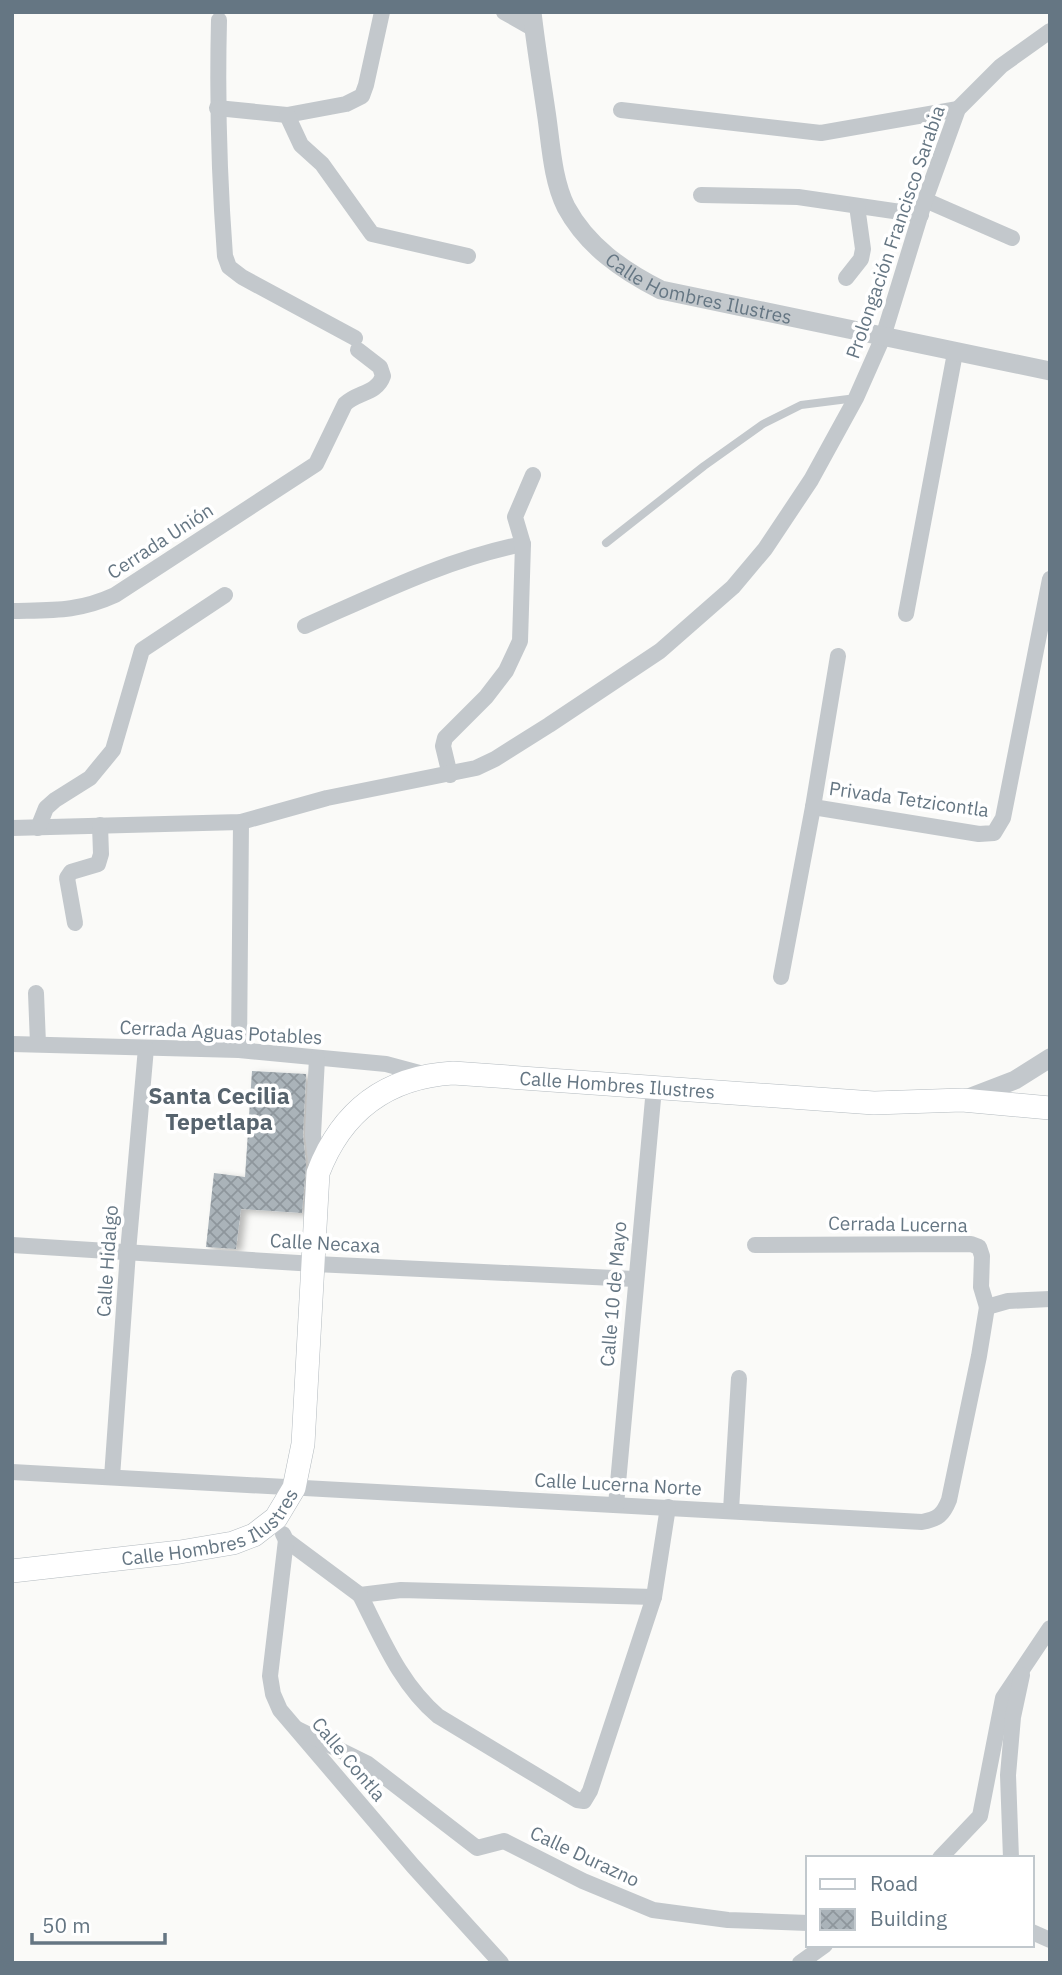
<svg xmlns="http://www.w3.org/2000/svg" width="1062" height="1975" viewBox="0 0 1062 1975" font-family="'IBM Plex Sans',sans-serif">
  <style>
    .building { fill: url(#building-cross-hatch); filter: url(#shadow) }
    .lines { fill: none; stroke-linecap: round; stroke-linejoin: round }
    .secondary-casing { stroke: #b3babf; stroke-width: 24 }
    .service { stroke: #c3c8cc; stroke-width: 8 }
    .minor { stroke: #c3c8cc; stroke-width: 16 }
    .tertiary { stroke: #c3c8cc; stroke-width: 19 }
    .secondary { stroke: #fff; stroke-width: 23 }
    .labels { text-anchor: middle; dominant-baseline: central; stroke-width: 7; stroke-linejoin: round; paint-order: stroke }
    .street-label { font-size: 19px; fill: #657683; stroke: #fff }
    .quarter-label { font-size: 23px; font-weight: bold; fill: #57646e; stroke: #fff }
  </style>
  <defs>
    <pattern id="building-cross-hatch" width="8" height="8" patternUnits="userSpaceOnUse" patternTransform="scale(1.75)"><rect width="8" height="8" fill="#aab3b9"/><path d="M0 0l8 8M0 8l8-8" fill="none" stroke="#8e969c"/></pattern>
    <filter id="shadow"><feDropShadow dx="5.5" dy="3" stdDeviation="3.5" flood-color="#0004"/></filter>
  </defs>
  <rect width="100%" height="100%" fill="#fafaf8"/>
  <polygon class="building" points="252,1071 306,1074 303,1135 306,1165 302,1213 241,1209 236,1249 206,1247 214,1173 245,1177"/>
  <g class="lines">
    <g class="secondary-casing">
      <g id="secondary">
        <path id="s2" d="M12,1571L180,1552L233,1543L254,1535L276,1518L294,1488L303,1444L318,1173C342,1110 387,1077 453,1073L874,1103L962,1100L1050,1108"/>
      </g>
    </g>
    <polyline class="service" points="606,543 704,466 763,424 801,405 856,398"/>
    <g class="minor">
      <polyline points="504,12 534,29"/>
      <path d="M219,20C217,100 219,176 225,256L229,267L242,277L355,338"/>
      <polyline points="217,108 287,115 346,104 362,96 366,85 382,12"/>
      <polyline points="621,110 821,133 958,109"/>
      <polyline points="287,115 301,145 322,164 372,234 468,256"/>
      <polyline points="701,195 798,197 921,215"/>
      <polyline points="925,200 1012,238"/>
      <polyline points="846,278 861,259 863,249 857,206"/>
      <path d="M12,611C52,610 78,612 115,595L316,464L345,404C357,392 377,394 383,376L380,367L358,350"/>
      <polyline points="906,614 955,353"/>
      <path d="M305,626C375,595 447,559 523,544"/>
      <polyline points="450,775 443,746 445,738 486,697 506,671 520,641 523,544 515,517 533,475"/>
      <polyline points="813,807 979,834 994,833 1003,818 1050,579"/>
      <polyline points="12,828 241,822 327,798 476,768 495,759 549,725 660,651 733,587 765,549 811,480 856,398 883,337 925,200 958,109 1001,66 1050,31"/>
      <polyline points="38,828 46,808 55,800 90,778 113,750 142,650 225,595"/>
      <polyline points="75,923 67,878 71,872 98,864 101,854 100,825"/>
      <polyline points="781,977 813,807 838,656"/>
      <polyline points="36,993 38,1044"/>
      <polyline points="12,1044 239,1050 386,1064 427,1075"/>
      <polyline points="239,1050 241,822"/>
      <polyline points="317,1058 313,1135 318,1173"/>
      <polyline points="12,1245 315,1264 635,1279"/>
      <polyline points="755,1245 971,1244 979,1247 982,1256 981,1287 987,1307"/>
      <path d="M12,1472L922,1522C938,1519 943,1515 949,1500L979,1356L987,1307L1008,1301L1050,1299"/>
      <polyline points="112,1477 128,1252 146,1048"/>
      <polyline points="616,1505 654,1088"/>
      <polyline points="731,1510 739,1378"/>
      <polyline points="283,1534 286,1540 360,1595 401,1590 654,1597"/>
      <polyline points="286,1540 270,1676 273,1694 280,1710 413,1866 501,1963"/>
      <path d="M360,1595C382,1638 400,1684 438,1716L577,1800L584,1801L590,1791L654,1597L668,1507"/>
      <polyline points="297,1729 368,1764 477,1848 504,1841 583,1881 653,1910 728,1920 808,1923"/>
      <polyline points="940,1858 980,1816 1003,1698 1050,1628"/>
      <polyline points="1011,1858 1008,1775 1013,1717 1022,1675"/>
      <polyline points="1032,1932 1050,1940"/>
      <polyline points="800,1963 825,1945"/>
    </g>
    <g class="tertiary">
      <path id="s1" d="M532,12C536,48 542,83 547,118C551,147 553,181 566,207C587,246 623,271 661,290L1050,371"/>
      <polyline points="963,1100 1015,1080 1050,1058"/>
    </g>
    <use href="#secondary" class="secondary"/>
  </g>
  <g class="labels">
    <g class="street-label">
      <text transform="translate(895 232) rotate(-71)">Prolongación Francisco Sarabia</text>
      <text stroke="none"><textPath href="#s1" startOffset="362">Calle Hombres Ilustres</textPath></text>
      <text transform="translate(160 541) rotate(-33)">Cerrada Unión</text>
      <text transform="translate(909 799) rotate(8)">Privada Tetzicontla</text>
      <text transform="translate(221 1032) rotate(3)">Cerrada Aguas Potables</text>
      <text stroke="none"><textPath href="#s2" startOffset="968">Calle Hombres Ilustres</textPath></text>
      <text transform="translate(898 1224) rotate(1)">Cerrada Lucerna</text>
      <text transform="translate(325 1243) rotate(3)">Calle Necaxa</text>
      <text transform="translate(107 1261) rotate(-86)">Calle Hidalgo</text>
      <text transform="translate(613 1294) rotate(-85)">Calle 10 de Mayo</text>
      <text transform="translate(618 1484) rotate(3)">Calle Lucerna Norte</text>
      <text stroke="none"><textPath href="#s2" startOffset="208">Calle Hombres Ilustres</textPath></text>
      <text transform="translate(349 1759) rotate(50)">Calle Contla</text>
      <text transform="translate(585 1856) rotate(25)">Calle Durazno</text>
    </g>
    <g class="quarter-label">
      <text x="219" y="1095">Santa Cecilia<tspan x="219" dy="26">Tepetlapa</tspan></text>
    </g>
  </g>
  <rect width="1062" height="1975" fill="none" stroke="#657683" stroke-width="28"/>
  <rect x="806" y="1856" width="228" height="91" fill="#ffffff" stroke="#c1c8cd" stroke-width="2"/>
  <rect x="820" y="1879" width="35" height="10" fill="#ffffff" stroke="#c1c8cd" stroke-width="2"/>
  <text x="870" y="1891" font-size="21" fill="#657683">Road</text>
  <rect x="820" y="1909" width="35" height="21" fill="url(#building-cross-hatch)" stroke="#c1c8cd" stroke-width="2"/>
  <text x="870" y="1926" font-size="21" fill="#657683">Building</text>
  <path d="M32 1933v10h133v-10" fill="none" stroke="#657683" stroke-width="3.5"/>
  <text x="42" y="1933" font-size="21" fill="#657683" stroke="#ffffff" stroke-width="5" paint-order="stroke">50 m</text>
</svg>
